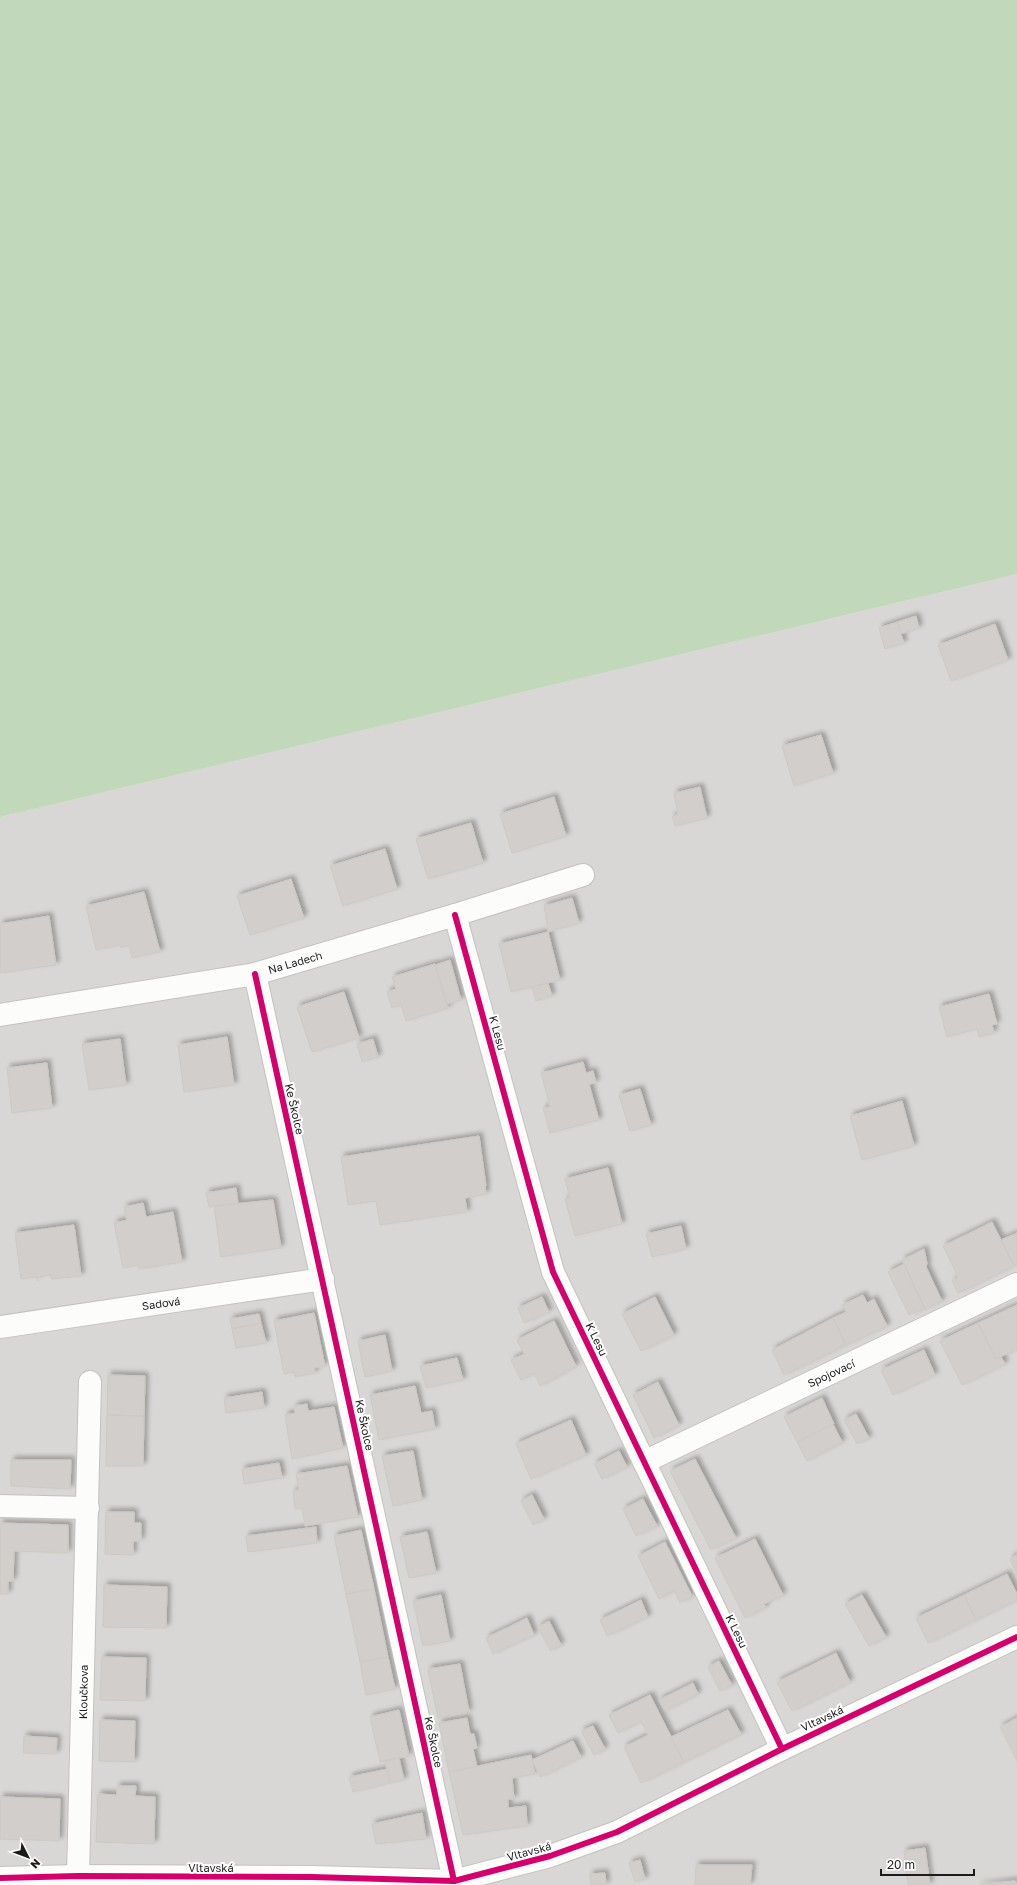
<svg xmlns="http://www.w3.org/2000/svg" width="1017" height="1885" viewBox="0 0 1017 1885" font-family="'Golos Text',sans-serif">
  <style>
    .residential { fill: #d9d7d5 }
    .forest { fill: #c2d8ba }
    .building { fill: #d1cecb; stroke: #cdcac5; filter: url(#shadow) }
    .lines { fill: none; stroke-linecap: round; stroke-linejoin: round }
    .minor-casing { stroke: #c2c2c0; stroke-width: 24 }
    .minor { stroke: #fcfcfb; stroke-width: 22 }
    .cycleway-casing { stroke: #fff; stroke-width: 8 }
    .cycleway { stroke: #d6006c; stroke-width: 6 }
    .labels { text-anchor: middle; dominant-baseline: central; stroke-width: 4; stroke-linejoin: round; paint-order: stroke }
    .street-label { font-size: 11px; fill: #1b1b1b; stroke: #fff }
  </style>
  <defs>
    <filter id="shadow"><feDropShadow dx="3.5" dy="-3.5" stdDeviation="2" flood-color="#0004"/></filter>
  </defs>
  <rect width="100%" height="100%" fill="#eae8e4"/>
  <polygon class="residential" points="1017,574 1017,1885 0,1885 0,817"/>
  <polygon class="forest" points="0,0 1017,0 1017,574 0,817"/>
  <g class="building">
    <polygon points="916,616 919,628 901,634 897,622"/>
    <polygon points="897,622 904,643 885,649 879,628"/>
    <polygon points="995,624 1008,660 951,681 938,645"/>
    <polygon points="821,735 833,773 794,786 782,746"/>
    <polygon points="700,787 707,818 675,826 672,816 678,815 674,793"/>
    <polygon points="554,797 566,836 512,853 500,814"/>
    <polygon points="471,823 483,863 428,879 416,839"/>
    <polygon points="385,849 397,889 343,906 330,866"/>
    <polygon points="291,879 304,918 250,935 237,896"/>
    <polygon points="144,892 160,952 132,958 129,945 121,948 120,945 96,950 86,906"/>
    <polygon points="572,898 579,923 548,932 544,906"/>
    <polygon points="49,916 56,965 0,973 0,924"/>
    <polygon points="548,932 560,980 511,992 499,944"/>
    <polygon points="450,960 461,1000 447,1004 435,965"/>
    <polygon points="435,964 448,1008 406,1021 401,1005 392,1008 387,992 396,989 392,977"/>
    <polygon points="548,983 552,996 536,1001 532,987"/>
    <polygon points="344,992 359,1038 312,1052 297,1007"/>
    <polygon points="989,994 997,1024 992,1025 994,1033 979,1037 977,1029 947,1037 939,1007"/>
    <polygon points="227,1037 234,1085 184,1092 178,1045"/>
    <polygon points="120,1039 126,1085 89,1090 82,1044"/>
    <polygon points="373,1039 378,1057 362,1062 357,1044"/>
    <polygon points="583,1062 586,1073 593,1071 596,1083 589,1084 599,1120 550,1133 543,1108 550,1107 541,1073"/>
    <polygon points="47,1063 52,1108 12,1113 7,1068"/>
    <polygon points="640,1089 651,1125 630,1131 619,1095"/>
    <polygon points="902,1101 914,1146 862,1160 850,1116"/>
    <polygon points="479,1136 486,1186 485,1186 486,1194 465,1198 467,1212 380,1225 376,1201 348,1205 341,1157"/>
    <polygon points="608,1168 622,1224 575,1236 565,1199 570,1198 565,1179"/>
    <polygon points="236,1188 238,1203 209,1207 206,1193"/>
    <polygon points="273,1200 281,1248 221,1257 214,1206"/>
    <polygon points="143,1203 146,1217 173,1212 182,1262 139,1269 138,1265 123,1268 114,1223 127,1220 124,1207"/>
    <polygon points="992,1222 1014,1266 958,1293 952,1281 958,1277 943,1246"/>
    <polygon points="74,1225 81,1276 52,1279 51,1275 37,1277 38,1281 36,1277 21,1279 15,1233"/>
    <polygon points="681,1226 686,1249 652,1257 646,1234"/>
    <polygon points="1017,1233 1017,1264 1014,1266 1001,1240"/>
    <polygon points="924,1249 927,1263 926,1267 942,1301 925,1309 902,1260"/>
    <polygon points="904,1264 925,1309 909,1315 888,1272"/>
    <polygon points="863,1295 867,1303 874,1299 887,1326 846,1345 833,1318 846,1312 842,1305"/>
    <polygon points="542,1297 549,1312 524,1323 518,1308"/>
    <polygon points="655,1297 674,1335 641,1351 622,1314"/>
    <polygon points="1017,1305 1017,1349 996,1359 978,1323"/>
    <polygon points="314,1313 325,1366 314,1368 315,1373 295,1377 294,1372 284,1374 274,1321"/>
    <polygon points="259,1314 261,1323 232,1329 230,1319"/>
    <polygon points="833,1318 846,1345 784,1375 772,1350"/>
    <polygon points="554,1321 576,1366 540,1386 534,1373 521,1380 511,1360 524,1354 517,1340"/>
    <polygon points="261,1323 266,1343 236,1348 232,1329"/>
    <polygon points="978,1323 996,1359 1001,1357 1005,1364 962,1385 940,1341"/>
    <polygon points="385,1335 392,1371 365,1377 358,1341"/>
    <polygon points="924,1350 935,1375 893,1395 881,1370"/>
    <polygon points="457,1358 463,1380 426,1388 420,1366"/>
    <polygon points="108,1375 145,1376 144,1416 107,1415"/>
    <polygon points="658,1382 679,1425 654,1438 633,1395"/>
    <polygon points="415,1386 421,1413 432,1411 435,1429 379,1440 370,1395"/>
    <polygon points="262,1392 264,1408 226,1413 224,1398"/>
    <polygon points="822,1398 834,1424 797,1442 784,1417"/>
    <polygon points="307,1404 308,1411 334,1407 343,1448 292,1459 285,1415 295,1413 294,1406"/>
    <polygon points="856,1414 869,1438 857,1444 844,1420"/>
    <polygon points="107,1415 144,1416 143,1466 106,1466"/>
    <polygon points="571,1420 586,1455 531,1479 516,1444"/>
    <polygon points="833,1424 842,1442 807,1461 797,1442"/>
    <polygon points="413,1451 422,1500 393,1506 382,1456"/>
    <polygon points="619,1451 627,1467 602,1479 594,1464"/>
    <polygon points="695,1459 736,1538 711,1550 670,1471"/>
    <polygon points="11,1460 71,1460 70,1489 11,1486"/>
    <polygon points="279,1463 282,1478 244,1484 242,1469"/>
    <polygon points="347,1466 358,1517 305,1526 302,1508 295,1509 293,1491 299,1490 296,1474"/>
    <polygon points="532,1495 544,1519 533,1525 521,1501"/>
    <polygon points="643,1499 657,1526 636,1536 623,1509"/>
    <polygon points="106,1512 134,1512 134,1523 141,1523 141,1541 133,1541 133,1555 105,1554"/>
    <polygon points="0,1523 68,1525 68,1553 14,1551 13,1581 8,1581 8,1594 0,1594"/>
    <polygon points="316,1527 317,1543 248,1552 246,1536"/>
    <polygon points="361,1530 374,1589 346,1594 334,1536"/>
    <polygon points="427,1532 436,1573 409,1578 400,1537"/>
    <polygon points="755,1539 783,1595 764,1604 766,1607 745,1618 715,1558"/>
    <polygon points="665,1542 692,1596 680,1603 674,1590 659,1599 638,1556"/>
    <polygon points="1017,1555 1017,1574 1010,1559"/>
    <polygon points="1007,1574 1017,1594 1017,1600 976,1620 964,1595"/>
    <polygon points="104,1585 167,1587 166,1628 103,1627"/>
    <polygon points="374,1589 388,1657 360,1662 346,1594"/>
    <polygon points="441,1595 450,1641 423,1646 413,1601"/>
    <polygon points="862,1595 886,1637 869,1646 845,1604"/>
    <polygon points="964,1595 976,1620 928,1643 916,1618"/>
    <polygon points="641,1600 648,1617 607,1636 600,1620"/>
    <polygon points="527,1618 534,1635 493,1654 486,1638"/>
    <polygon points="549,1621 561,1645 550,1651 538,1627"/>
    <polygon points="836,1653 850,1682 792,1711 777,1682"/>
    <polygon points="102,1657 146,1658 145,1701 100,1700"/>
    <polygon points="388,1657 395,1689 366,1695 360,1662"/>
    <polygon points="719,1661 732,1685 720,1691 708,1667"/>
    <polygon points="460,1664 469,1712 438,1718 428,1669"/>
    <polygon points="693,1683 698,1694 665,1711 659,1700"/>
    <polygon points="650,1695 684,1762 641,1783 624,1747 648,1735 641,1721 618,1733 609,1715"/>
    <polygon points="399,1710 409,1756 380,1762 370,1717"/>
    <polygon points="728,1710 741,1734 684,1762 671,1737"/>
    <polygon points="467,1718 470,1734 474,1734 477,1748 473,1749 477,1767 449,1772 439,1723"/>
    <polygon points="1017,1718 1017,1761 1000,1727"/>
    <polygon points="100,1720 135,1721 134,1762 99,1761"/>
    <polygon points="593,1726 605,1749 594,1755 581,1731"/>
    <polygon points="24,1736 57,1738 56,1754 23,1753"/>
    <polygon points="573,1741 581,1757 540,1777 532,1760"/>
    <polygon points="531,1755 535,1774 512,1778 514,1799 508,1799 508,1808 526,1806 527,1826 463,1835 449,1772"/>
    <polygon points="399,1758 404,1780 390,1783 385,1761"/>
    <polygon points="387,1769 390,1783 353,1792 349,1777"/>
    <polygon points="117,1786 136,1786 135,1796 155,1797 154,1844 96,1842 98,1794 117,1795"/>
    <polygon points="0,1797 60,1799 59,1841 0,1839"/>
    <polygon points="422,1813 426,1839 376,1844 372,1824"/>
    <polygon points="925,1848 930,1885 908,1885 904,1851"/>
    <polygon points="640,1860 645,1879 635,1882 629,1863"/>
    <polygon points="696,1865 752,1865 750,1885 695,1885"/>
    <polygon points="605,1873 606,1885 591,1885 590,1874"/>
    <polygon points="1015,1881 1015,1885 979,1885"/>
  </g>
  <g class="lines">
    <g class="minor-casing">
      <g id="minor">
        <polyline points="455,915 553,1272 782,1749"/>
        <polyline points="255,974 454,1881"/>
        <polyline points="0,1015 255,974 455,915 583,875"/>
        <polyline points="0,1327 323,1279"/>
        <polyline points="644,1462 1017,1284"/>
        <polyline points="0,1506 88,1508"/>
        <polyline points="78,1876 90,1382"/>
        <polyline points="0,1878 78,1876 312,1877 454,1881 550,1856 617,1832 782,1749 1017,1637"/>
      </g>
    </g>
    <use href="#minor" class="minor"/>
    <g class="cycleway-casing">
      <g id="cycleway">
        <polyline points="455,915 553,1272 782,1749"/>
        <polyline points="255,974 454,1881"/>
        <polyline points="0,1878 78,1876 312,1877 454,1881 550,1856 617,1832 782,1749 1017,1637"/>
      </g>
    </g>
    <use href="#cycleway" class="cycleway"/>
  </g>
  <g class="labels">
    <g class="street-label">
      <text transform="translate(295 962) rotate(-16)">Na Ladech</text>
      <text transform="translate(498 1033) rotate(75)">K Lesu</text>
      <text transform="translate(295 1109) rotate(77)">Ke Školce</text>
      <text transform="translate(161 1303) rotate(-8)">Sadová</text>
      <text transform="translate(597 1339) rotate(64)">K Lesu</text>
      <text transform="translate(831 1373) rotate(-25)">Spojovací</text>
      <text transform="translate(365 1425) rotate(78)">Ke Školce</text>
      <text transform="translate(737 1631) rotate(64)">K Lesu</text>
      <text transform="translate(83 1692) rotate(-89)">Kloučkova</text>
      <text transform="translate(822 1718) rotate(-25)">Vltavská</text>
      <text transform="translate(434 1742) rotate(78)">Ke Školce</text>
      <text transform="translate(529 1851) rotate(-15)">Vltavská</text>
      <text x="211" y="1867">Vltavská</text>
    </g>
  </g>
  <g transform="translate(28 1857) rotate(132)" stroke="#ffffff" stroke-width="3" paint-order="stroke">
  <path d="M0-3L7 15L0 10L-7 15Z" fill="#1b1b1b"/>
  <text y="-6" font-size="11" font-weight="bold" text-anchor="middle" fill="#1b1b1b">N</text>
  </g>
  <path d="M881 1869v6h93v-6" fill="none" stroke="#1b1b1b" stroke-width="2"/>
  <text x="887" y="1869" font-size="12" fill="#1b1b1b" stroke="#ffffff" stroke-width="3" paint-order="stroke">20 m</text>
</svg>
